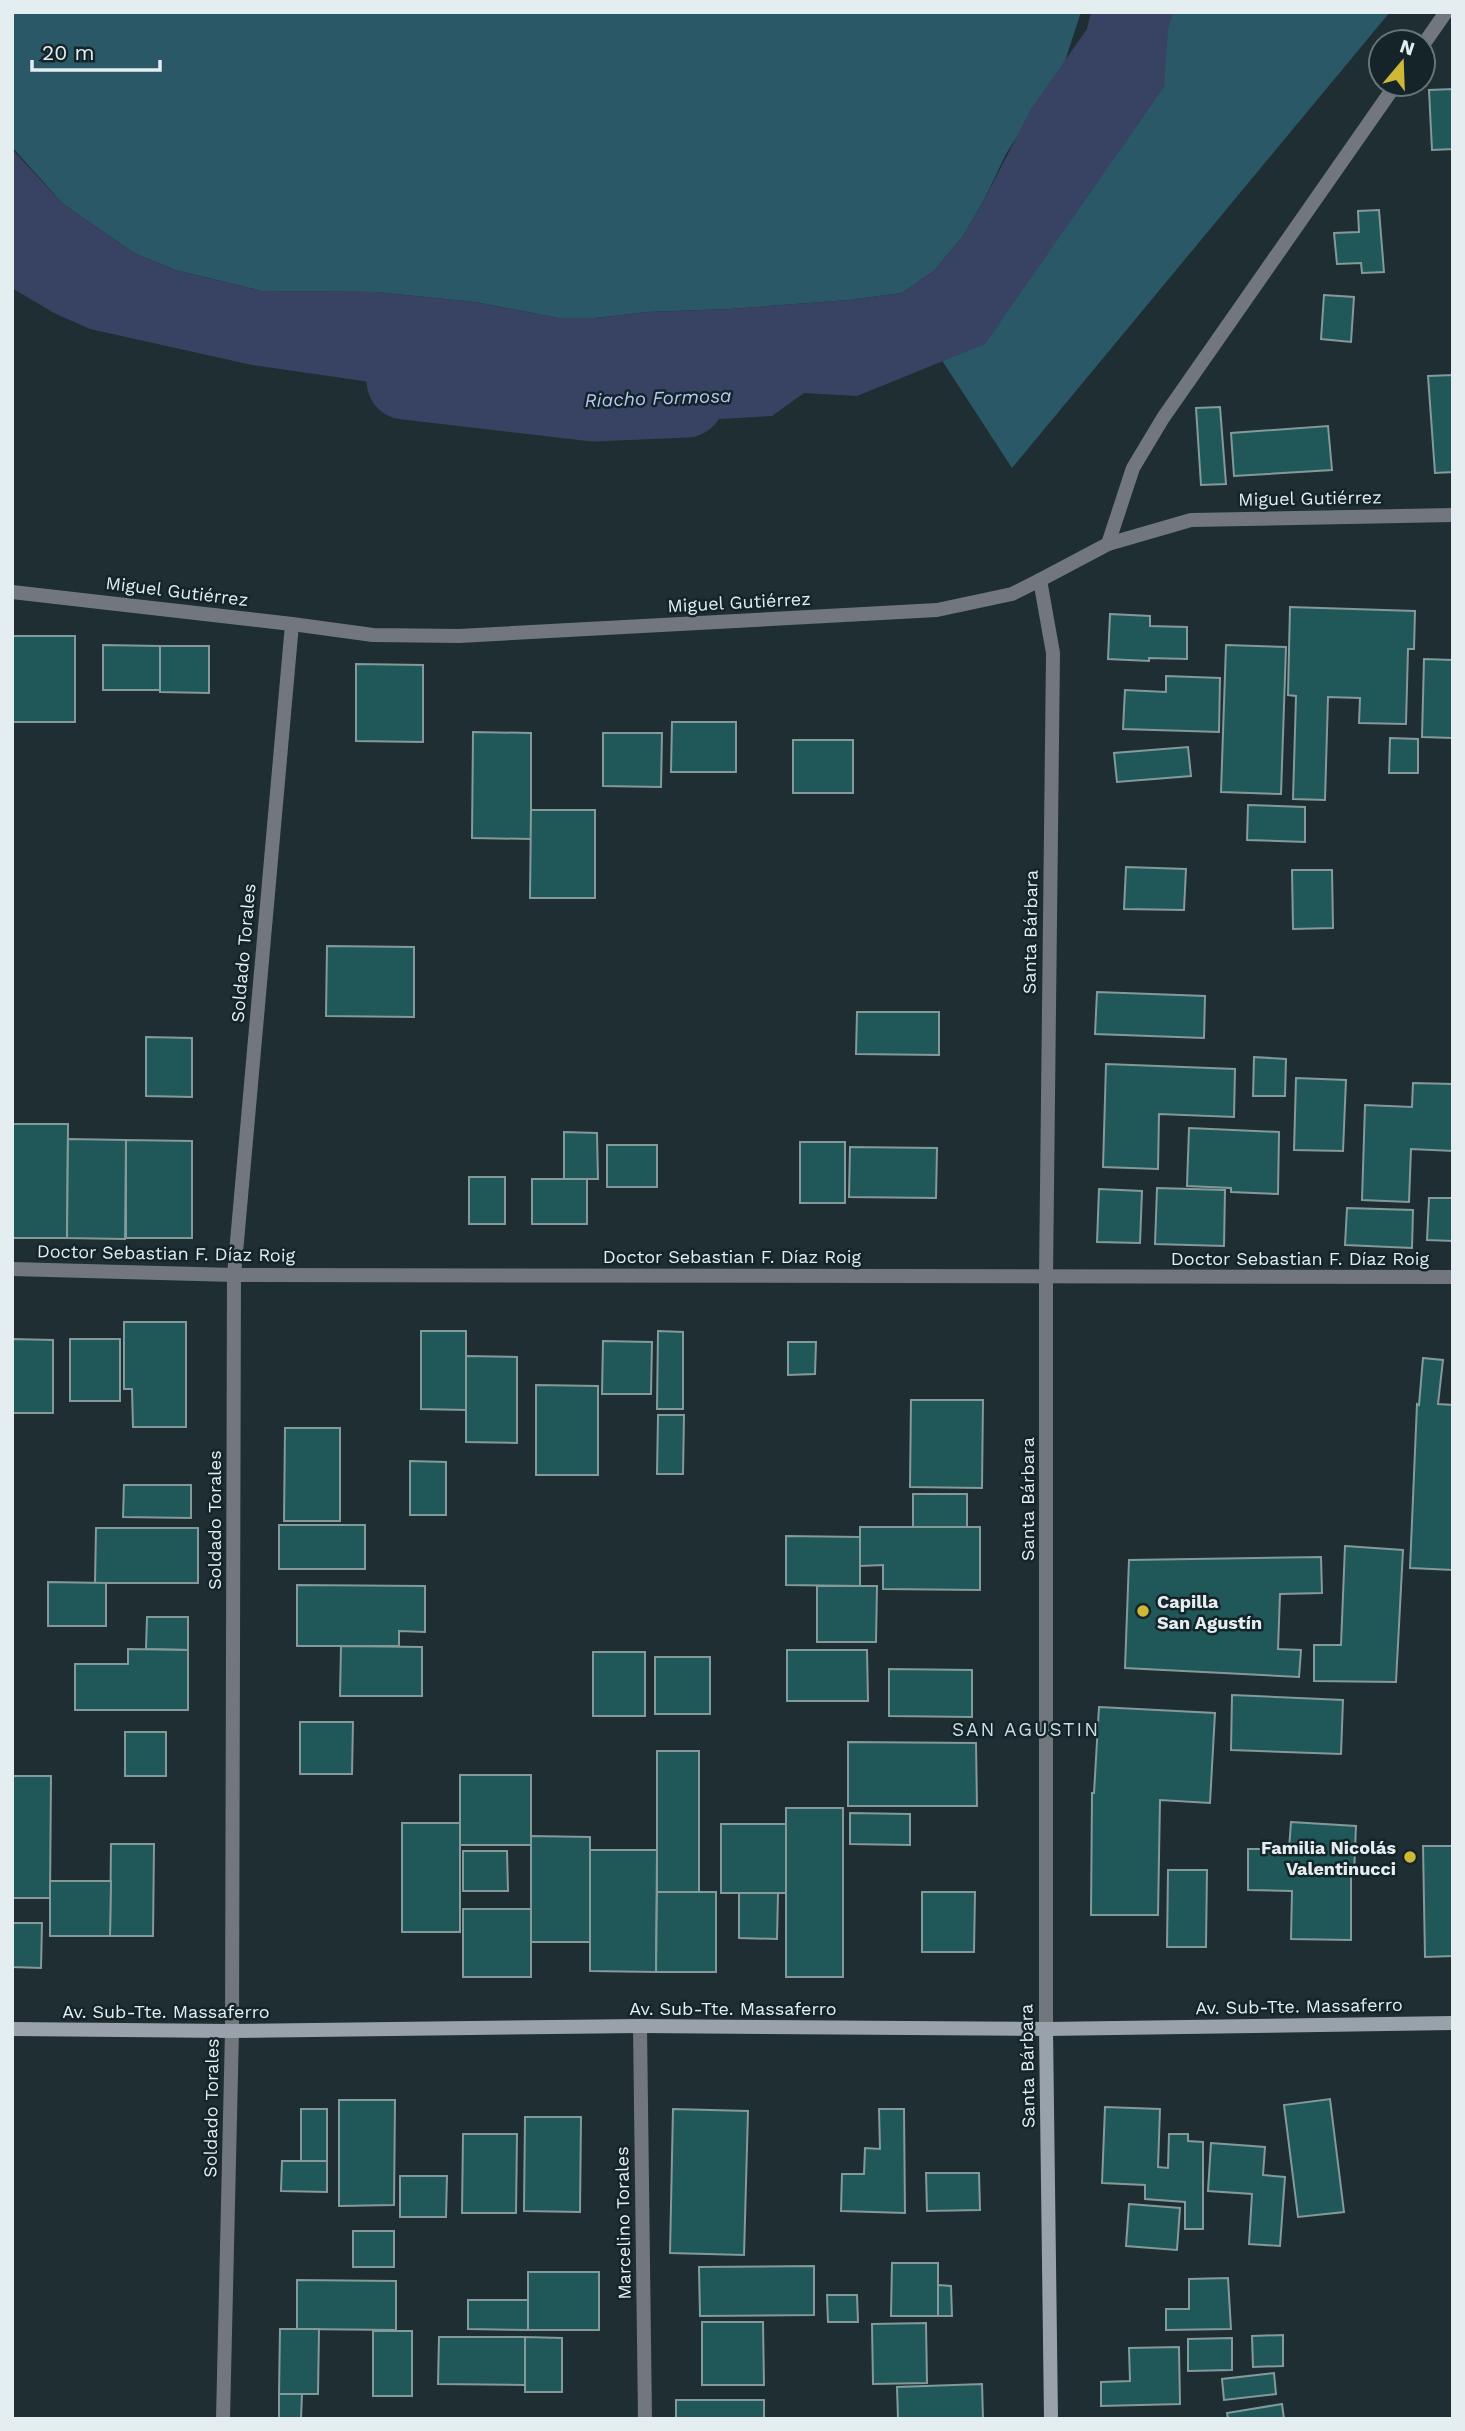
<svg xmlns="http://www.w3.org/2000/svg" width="1465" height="2431" viewBox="0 0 1465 2431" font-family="'Work Sans',sans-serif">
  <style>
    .green { fill: #2a5867 }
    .water { fill: #384263 }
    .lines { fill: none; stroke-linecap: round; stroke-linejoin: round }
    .river { stroke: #384263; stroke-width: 77 }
    .building { fill: #205859; stroke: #84999a; stroke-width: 2 }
    .service { stroke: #71777c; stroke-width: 14 }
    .minor { stroke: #71777c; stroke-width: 14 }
    .secondary { stroke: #99a2aa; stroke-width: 14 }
    .poi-dot { fill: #cfb837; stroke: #142429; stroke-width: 2.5 }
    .labels { text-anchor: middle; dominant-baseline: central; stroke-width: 5; stroke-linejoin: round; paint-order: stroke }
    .street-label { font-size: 18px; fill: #e4eef1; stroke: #142429 }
    .poi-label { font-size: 18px; font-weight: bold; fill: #e4eef1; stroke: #142429; text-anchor: start }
    .water-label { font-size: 19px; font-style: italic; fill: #b6c6f6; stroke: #142429 }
    .neighbourhood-label { font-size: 19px; letter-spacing: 2px; fill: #cadee6; stroke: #142429 }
  </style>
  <rect width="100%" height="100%" fill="#1e2e33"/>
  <g class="green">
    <polygon points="12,12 1081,12 1065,61 1006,154 984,200 963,236 935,270 902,293 849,300 730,309 648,312 595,318 558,318 475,302 375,292 262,291 175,270 134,253 63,204 12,147"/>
    <polygon points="1139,12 1390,12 1012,468 926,336"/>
  </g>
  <polygon class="water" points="1091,12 1173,12 1168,29 1164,87 985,344 857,396 804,393 772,416 685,421 633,419 585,402 504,392 453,394 252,365 90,329 54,313 12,288 12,149 63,204 134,253 175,270 262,291 375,292 475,302 558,318 595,318 648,312 730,309 849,300 902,293 935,270 963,236 984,200 1031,109 1087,29"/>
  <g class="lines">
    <polyline class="river" points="405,381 594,403 686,399"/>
  </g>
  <g class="building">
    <polygon points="1453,89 1453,149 1432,150 1429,90"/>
    <polygon points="1379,210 1384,272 1362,273 1361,263 1337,264 1334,233 1359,232 1358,211"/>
    <polygon points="1324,295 1354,297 1351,342 1321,339"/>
    <polygon points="1453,375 1453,472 1435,473 1428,376"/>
    <polygon points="1220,407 1226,484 1201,485 1196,408"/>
    <polygon points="1328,426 1332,470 1234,476 1231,433"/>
    <polygon points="1290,607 1415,611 1414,649 1408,649 1406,724 1359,723 1360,698 1328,697 1325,800 1293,799 1296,696 1288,695"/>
    <polygon points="1110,614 1150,616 1150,626 1187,627 1187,659 1149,658 1149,661 1108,659"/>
    <rect x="12" y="636" width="63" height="86"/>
    <polygon points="103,645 160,646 160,690 103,690"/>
    <polygon points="1226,645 1286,647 1281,794 1221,792"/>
    <polygon points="160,646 209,646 209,693 160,692"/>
    <polygon points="1424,659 1453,660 1453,738 1422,737"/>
    <polygon points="356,664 423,665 423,742 356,741"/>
    <polygon points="1166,676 1220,678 1219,732 1123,729 1125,690 1166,692"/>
    <polygon points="672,722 736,722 736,772 671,772"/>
    <polygon points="473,732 531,733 531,839 472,838"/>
    <polygon points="603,733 662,733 661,787 603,786"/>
    <polygon points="1390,738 1418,739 1418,773 1389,773"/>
    <rect x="793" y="740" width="60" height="53"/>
    <polygon points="1188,747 1191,776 1117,782 1114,753"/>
    <polygon points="1248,805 1305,807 1305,842 1247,840"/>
    <polygon points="531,810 595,810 595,898 530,898"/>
    <polygon points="1126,867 1186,869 1184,910 1124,909"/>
    <polygon points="1292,870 1332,870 1333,928 1293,929"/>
    <polygon points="327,946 414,947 414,1017 326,1016"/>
    <polygon points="1097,992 1205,996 1204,1038 1095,1034"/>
    <polygon points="857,1012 939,1012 939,1055 856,1054"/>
    <polygon points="146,1037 192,1038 192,1097 146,1096"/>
    <polygon points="1254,1057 1286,1059 1285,1096 1253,1096"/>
    <polygon points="1106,1064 1235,1069 1234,1117 1159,1114 1158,1169 1103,1167"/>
    <polygon points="1296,1078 1346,1080 1343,1151 1294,1150"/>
    <polygon points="1413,1083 1453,1084 1453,1151 1411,1149 1409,1202 1362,1200 1365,1105 1412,1107"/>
    <polygon points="12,1124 68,1124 67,1238 12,1238"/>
    <polygon points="1189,1128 1279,1132 1278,1194 1231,1192 1231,1188 1187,1186"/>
    <polygon points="564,1132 597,1133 598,1179 564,1179"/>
    <polygon points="68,1139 126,1140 125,1239 67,1238"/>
    <polygon points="126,1140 192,1141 192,1238 126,1238"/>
    <rect x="800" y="1142" width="45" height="61"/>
    <rect x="607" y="1145" width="50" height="42"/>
    <polygon points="850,1147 937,1148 936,1198 849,1197"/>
    <rect x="469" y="1177" width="36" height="47"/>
    <rect x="532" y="1179" width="55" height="45"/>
    <polygon points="1157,1188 1225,1190 1224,1246 1155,1244"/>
    <polygon points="1099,1189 1142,1191 1140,1243 1097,1242"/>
    <polygon points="1429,1198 1453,1198 1453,1241 1427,1240"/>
    <polygon points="1347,1208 1413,1210 1412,1248 1345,1245"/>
    <polygon points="124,1322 186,1322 186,1427 133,1427 132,1389 124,1389"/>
    <polygon points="421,1331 466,1331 466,1410 421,1409"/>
    <polygon points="658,1331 683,1332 683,1409 657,1409"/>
    <polygon points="12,1339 53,1340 53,1413 12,1413"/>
    <rect x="70" y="1339" width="50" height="62"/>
    <polygon points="603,1341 652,1342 651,1394 602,1394"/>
    <polygon points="788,1342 816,1342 815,1374 788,1375"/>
    <polygon points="466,1356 517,1357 517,1443 466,1442"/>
    <polygon points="1423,1358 1443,1360 1438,1404 1453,1405 1453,1570 1410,1568 1417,1404 1419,1405"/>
    <polygon points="536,1385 598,1386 598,1475 536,1475"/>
    <polygon points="911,1400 983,1400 982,1488 910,1487"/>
    <polygon points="658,1415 684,1415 683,1474 657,1474"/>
    <polygon points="285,1428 340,1428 340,1521 284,1521"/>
    <polygon points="410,1461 446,1462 446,1515 410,1515"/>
    <polygon points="124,1485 191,1485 191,1518 123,1517"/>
    <polygon points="913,1494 967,1494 967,1528 913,1527"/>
    <rect x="279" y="1525" width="86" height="44"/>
    <polygon points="860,1527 980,1527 980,1590 883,1589 883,1565 860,1566"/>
    <polygon points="96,1528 198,1528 198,1583 95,1583"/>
    <polygon points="786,1536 860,1537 860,1586 786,1585"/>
    <polygon points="1345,1546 1403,1550 1396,1682 1314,1681 1314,1645 1341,1645"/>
    <polygon points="1321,1557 1322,1593 1280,1594 1278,1649 1301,1650 1299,1677 1125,1668 1129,1560"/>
    <polygon points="48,1582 106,1583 106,1626 48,1626"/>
    <polygon points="297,1585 425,1586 425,1632 399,1631 399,1646 297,1646"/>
    <polygon points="817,1586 877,1586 876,1642 817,1642"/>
    <polygon points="147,1617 188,1617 188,1650 146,1649"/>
    <polygon points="341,1646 422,1647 422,1696 340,1696"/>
    <polygon points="128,1649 188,1650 188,1710 75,1710 75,1664 128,1664"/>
    <polygon points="787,1650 867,1650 868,1701 787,1701"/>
    <rect x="593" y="1652" width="52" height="64"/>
    <rect x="655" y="1657" width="55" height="57"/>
    <polygon points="889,1669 972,1670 972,1717 889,1716"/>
    <polygon points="1232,1695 1343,1700 1341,1754 1231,1750"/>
    <polygon points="1099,1707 1215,1713 1210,1803 1160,1800 1158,1915 1091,1915 1092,1793 1094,1793"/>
    <polygon points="300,1722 353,1722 352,1774 300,1774"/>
    <rect x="125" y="1732" width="41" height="44"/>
    <polygon points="848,1742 976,1743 977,1806 848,1806"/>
    <rect x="657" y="1751" width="42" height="141"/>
    <rect x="460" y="1775" width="71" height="70"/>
    <polygon points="12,1776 51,1776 50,1898 12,1898"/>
    <rect x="786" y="1808" width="57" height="169"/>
    <polygon points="850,1813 910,1814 910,1845 850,1844"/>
    <polygon points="1291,1822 1356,1826 1354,1874 1351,1874 1351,1940 1291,1939 1292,1891 1248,1890 1248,1849 1289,1849"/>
    <rect x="402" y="1823" width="58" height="109"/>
    <rect x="721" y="1824" width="65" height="69"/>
    <polygon points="531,1836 590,1837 590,1942 531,1942"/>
    <polygon points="111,1844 154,1844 153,1936 110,1936"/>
    <polygon points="1423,1846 1453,1846 1453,1956 1425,1957"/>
    <polygon points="590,1850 657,1850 656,1972 590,1971"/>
    <polygon points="463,1851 507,1851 508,1891 463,1891"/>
    <polygon points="1168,1870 1207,1870 1206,1947 1167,1947"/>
    <polygon points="50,1881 111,1881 110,1936 50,1936"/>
    <polygon points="657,1892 716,1892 716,1972 656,1972"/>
    <polygon points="922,1892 975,1892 974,1952 922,1952"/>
    <polygon points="739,1893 778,1893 777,1939 739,1938"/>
    <rect x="463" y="1909" width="68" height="68"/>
    <polygon points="12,1923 42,1923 41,1968 12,1967"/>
    <polygon points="1330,2099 1344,2212 1298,2217 1284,2105"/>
    <polygon points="339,2100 395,2100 394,2205 339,2206"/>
    <polygon points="1105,2107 1160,2109 1158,2167 1168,2168 1169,2134 1188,2134 1188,2141 1203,2142 1203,2229 1185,2229 1185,2202 1145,2199 1145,2185 1102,2183"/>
    <rect x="301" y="2109" width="26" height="52"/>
    <polygon points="673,2109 748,2111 744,2255 670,2253"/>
    <polygon points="879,2109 904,2109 905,2213 841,2211 842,2174 864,2174 865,2148 880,2149"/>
    <polygon points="525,2117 581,2117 580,2212 524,2211"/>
    <polygon points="463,2134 517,2134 516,2213 462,2213"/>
    <polygon points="1211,2143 1265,2147 1263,2175 1285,2177 1280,2246 1249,2244 1252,2194 1208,2191"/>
    <polygon points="282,2161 327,2161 327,2192 281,2191"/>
    <polygon points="926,2173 979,2173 980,2210 927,2211"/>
    <polygon points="400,2176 447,2176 446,2217 400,2217"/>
    <polygon points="1129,2204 1180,2208 1177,2250 1126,2246"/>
    <rect x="353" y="2231" width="41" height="36"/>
    <polygon points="892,2263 938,2263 938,2316 891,2316"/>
    <polygon points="814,2266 814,2315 700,2316 699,2267"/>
    <rect x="528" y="2272" width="71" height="58"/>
    <polygon points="1228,2278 1231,2329 1166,2330 1166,2309 1189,2309 1189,2279"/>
    <polygon points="297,2280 396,2281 396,2330 297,2329"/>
    <polygon points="938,2285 951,2286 952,2316 938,2316"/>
    <polygon points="827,2295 857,2295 858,2322 828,2322"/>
    <polygon points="468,2300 528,2300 528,2330 468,2329"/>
    <polygon points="702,2322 763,2322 764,2385 702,2385"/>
    <polygon points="926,2323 927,2383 873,2384 872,2324"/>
    <polygon points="280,2329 319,2329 318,2394 279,2394"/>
    <rect x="373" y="2331" width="39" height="65"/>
    <polygon points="1283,2335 1283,2366 1253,2367 1252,2336"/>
    <polygon points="439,2337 525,2337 525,2385 438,2384"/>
    <polygon points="525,2337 562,2338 562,2392 525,2392"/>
    <polygon points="1232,2338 1232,2370 1188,2371 1188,2339"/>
    <polygon points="1179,2347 1180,2404 1101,2406 1101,2382 1130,2381 1129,2348"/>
    <polygon points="1274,2373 1276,2394 1224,2400 1222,2379"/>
    <polygon points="982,2384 983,2419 898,2419 897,2387"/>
    <polygon points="279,2394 302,2394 301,2419 279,2419"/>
    <rect x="676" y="2400" width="88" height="19"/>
    <polygon points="1282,2404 1284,2419 1228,2419 1227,2413"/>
  </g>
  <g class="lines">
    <g class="service">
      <polyline points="1423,45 1446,12"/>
      <polyline points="1108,544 1133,468 1163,418 1396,84"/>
      <polyline points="12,592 292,624 373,635 459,636 937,610 1012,594 1040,580"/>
      <polyline points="640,2026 645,2419"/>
    </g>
    <g class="minor">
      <polyline points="12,1269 234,1275 1453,1277"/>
      <polyline points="1046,2029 1046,1276 1053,653 1040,580 1108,544 1191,520 1453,515"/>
      <polyline points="223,2419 232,2031 234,1275 292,624"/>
    </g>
    <g class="secondary">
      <polyline points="12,2029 232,2031 640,2026 1046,2029 1453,2023"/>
      <polyline points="1046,2029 1051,2419"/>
    </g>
  </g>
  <g class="poi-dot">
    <circle cx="1143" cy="1611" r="7"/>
    <circle cx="1410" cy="1857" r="7"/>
  </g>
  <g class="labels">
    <g class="street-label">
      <text transform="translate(1310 498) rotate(-1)">Miguel Gutiérrez</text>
      <text transform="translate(177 591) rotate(7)">Miguel Gutiérrez</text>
      <text transform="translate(739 602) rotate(-3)">Miguel Gutiérrez</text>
      <text transform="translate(1030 932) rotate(-89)">Santa Bárbara</text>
      <text transform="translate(243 953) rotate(-85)">Soldado Torales</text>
      <text transform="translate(166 1253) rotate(1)">Doctor Sebastian F. Díaz Roig</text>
      <text x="732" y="1256">Doctor Sebastian F. Díaz Roig</text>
      <text x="1300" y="1258">Doctor Sebastian F. Díaz Roig</text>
      <text transform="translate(1027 1499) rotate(-90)">Santa Bárbara</text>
      <text transform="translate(214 1520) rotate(-90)">Soldado Torales</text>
      <text transform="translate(1299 2006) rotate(-1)">Av. Sub-Tte. Massaferro</text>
      <text x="733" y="2008">Av. Sub-Tte. Massaferro</text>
      <text x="166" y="2011">Av. Sub-Tte. Massaferro</text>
      <text transform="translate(1027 2066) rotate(-91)">Santa Bárbara</text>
      <text transform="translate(211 2108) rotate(-89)">Soldado Torales</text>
      <text transform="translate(623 2223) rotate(-91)">Marcelino Torales</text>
    </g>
    <g class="poi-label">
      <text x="1157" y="1601">Capilla<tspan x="1157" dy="21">San Agustín</tspan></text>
      <text x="1396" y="1847" text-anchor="end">Familia Nicolás<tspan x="1396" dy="21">Valentinucci</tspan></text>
    </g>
    <g class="water-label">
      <text transform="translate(658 398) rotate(-2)">Riacho Formosa</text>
    </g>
    <g class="neighbourhood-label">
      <text x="1026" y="1729">SAN AGUSTIN</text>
    </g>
  </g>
  <rect width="1465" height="2431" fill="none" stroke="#e4eef1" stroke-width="28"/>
  <g transform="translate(1402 63) rotate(19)"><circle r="33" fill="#142429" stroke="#677579" stroke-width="2"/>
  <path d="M0-5L12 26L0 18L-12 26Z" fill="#cfb837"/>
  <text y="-10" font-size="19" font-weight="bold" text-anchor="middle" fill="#e4eef1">N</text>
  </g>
  <path d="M32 60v10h128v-10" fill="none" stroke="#e4eef1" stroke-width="3.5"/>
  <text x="42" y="60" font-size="21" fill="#e4eef1" stroke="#142429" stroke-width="5" paint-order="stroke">20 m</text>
</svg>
